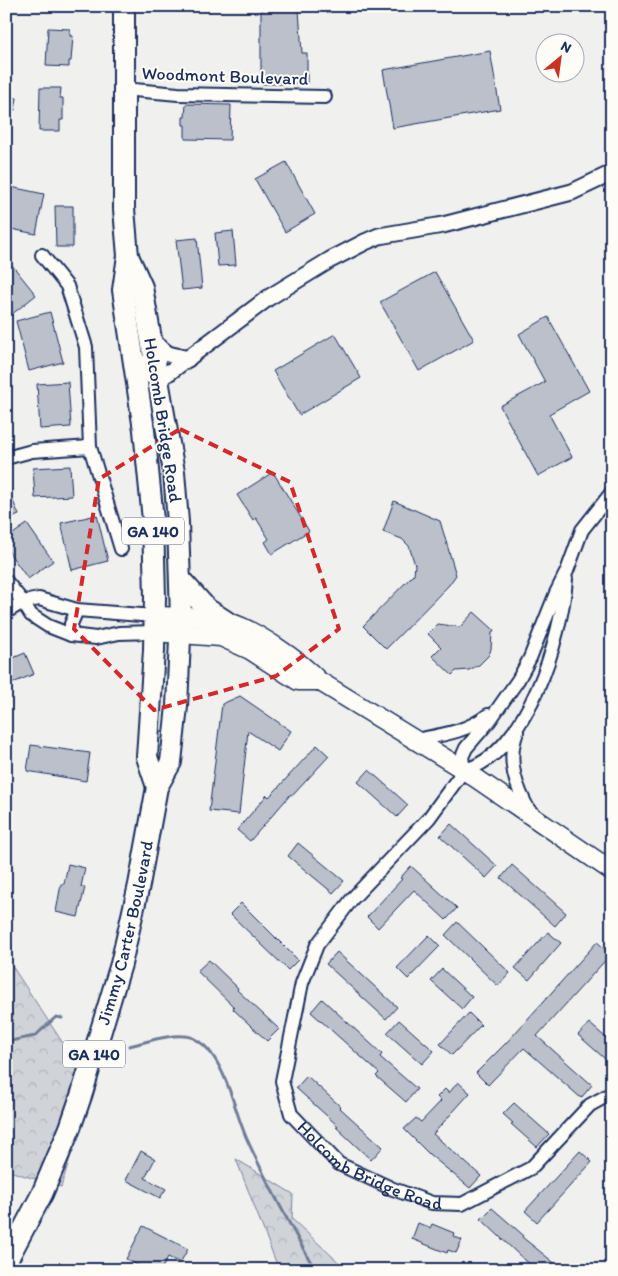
<svg xmlns="http://www.w3.org/2000/svg" width="618" height="1276" viewBox="0 0 618 1276" font-family="Itim,sans-serif">
  <style>
    .forest { fill: url(#forest-crowns); stroke: #76819b }
    .lines { fill: none; stroke-linecap: round; stroke-linejoin: round }
    .stream { stroke: #6f7b97; stroke-width: 3 }
    .building { fill: #bbc0ca; stroke: #1b2f5e }
    .minor-casing { stroke: #1b2f5e; stroke-width: 16 }
    .tertiary-casing { stroke: #1b2f5e; stroke-width: 19 }
    .secondary-casing { stroke: #1b2f5e; stroke-width: 21 }
    .primary-casing { stroke: #1b2f5e; stroke-width: 24 }
    .minor { stroke: #fdfcf7; stroke-width: 12 }
    .tertiary { stroke: #fdfcf7; stroke-width: 15 }
    .secondary { stroke: #fdfcf7; stroke-width: 18 }
    .primary { stroke: #fdfcf7; stroke-width: 20 }
    .marked { fill: none; stroke: #d62828; stroke-width: 4; stroke-dasharray: 10 6; stroke-linejoin: round }
    .labels { text-anchor: middle; dominant-baseline: central; stroke-width: 4; stroke-linejoin: round; paint-order: stroke }
    .shield { fill: #fdfcf7; stroke: #5f6c8c; stroke-width: 1 }
    .shield-label { font-size: 16px; font-weight: bold; fill: #1b2f5e }
    .street-label { font-size: 18px; fill: #1b2f5e; stroke: #fdfcf7 }
  </style>
  <defs>
    <pattern id="forest-crowns" width="20" height="18" patternUnits="userSpaceOnUse" patternTransform="scale(1.25)"><rect width="20" height="18" fill="#d0d3d8"/><path d="M2 6a3 3 0 1 1 6 0M12 15a3 3 0 1 1 6 0" fill="none" stroke="#b2b5bc"/></pattern>
  </defs>
  <rect width="100%" height="100%" fill="#f0f0ee"/>
  <filter id="ink" filterUnits="userSpaceOnUse"><feTurbulence type="fractalNoise" baseFrequency=".02" numOctaves="2"/><feDisplacementMap in="SourceGraphic" scale="10" xChannelSelector="R" yChannelSelector="G"/><feConvolveMatrix kernelMatrix="1 2 1 2 8 2 1 2 1" color-interpolation-filters="sRGB"/></filter>
  <g filter="url(#ink)">
    <g class="forest">
      <polygon points="6,957 92,1087 61,1187 6,1170"/>
      <polygon points="236,1159 293,1194 292,1219 347,1270 279,1270"/>
    </g>
    <g class="lines">
      <g class="stream">
        <polyline points="6,1042 35,1036 56,1017 62,1018"/>
        <path d="M129,1046C146,1042 177,1031 193,1038C201,1042 208,1048 213,1056C229,1079 235,1111 246,1137C266,1182 291,1227 315,1270"/>
      </g>
    </g>
    <g class="building">
      <polygon points="261,6 297,6 297,10 299,10 302,53 307,53 307,84 261,84"/>
      <polygon points="48,28 70,29 70,36 73,36 71,61 69,61 69,67 46,66"/>
      <polygon points="490,51 500,109 393,128 383,70"/>
      <polygon points="40,88 61,88 60,98 63,98 63,120 60,120 60,131 39,131"/>
      <polygon points="6,96 17,98 15,110 6,108"/>
      <polygon points="186,104 231,105 230,140 185,139 185,125 183,125 183,117 185,117"/>
      <polygon points="286,162 315,214 285,232 255,179"/>
      <polygon points="6,186 44,194 36,234 6,228"/>
      <polygon points="55,206 73,206 73,247 56,247"/>
      <polygon points="233,231 236,265 218,266 215,233"/>
      <polygon points="197,238 202,288 182,290 176,240"/>
      <polygon points="12,265 36,295 11,315 6,309 6,270"/>
      <polygon points="435,272 474,340 419,371 380,302"/>
      <polygon points="50,312 63,362 29,371 16,321"/>
      <polygon points="548,317 589,391 549,414 572,457 538,476 500,406 545,382 519,334"/>
      <polygon points="335,334 361,378 299,415 273,371"/>
      <polygon points="68,382 71,427 40,429 37,384"/>
      <polygon points="70,466 72,496 35,498 33,468"/>
      <polygon points="273,472 309,531 272,554 265,542 269,539 256,518 253,520 237,495"/>
      <polygon points="6,485 19,515 6,520"/>
      <polygon points="394,501 440,521 456,575 449,585 386,649 363,626 414,574 415,565 409,546 402,539 383,532"/>
      <polygon points="97,515 108,561 72,570 61,523"/>
      <polygon points="27,524 53,561 28,579 6,548 6,539"/>
      <polygon points="474,612 494,630 492,633 491,649 489,655 479,665 469,670 456,671 452,675 432,656 441,647 428,634 438,624 460,627"/>
      <polygon points="25,653 34,674 6,686 6,661"/>
      <polygon points="240,696 291,731 278,751 248,731 239,814 209,811 222,704"/>
      <polygon points="31,745 90,753 86,781 27,771"/>
      <polygon points="317,745 329,756 293,795 291,794 250,841 237,830 267,795 269,797 275,791"/>
      <polygon points="369,770 408,805 397,817 358,782"/>
      <polygon points="451,824 497,866 486,878 440,836"/>
      <polygon points="298,843 344,881 333,893 288,856"/>
      <polygon points="68,864 85,868 81,887 85,887 78,917 56,912 61,884 64,884"/>
      <polygon points="512,865 566,913 555,926 501,878"/>
      <polygon points="411,866 457,908 446,920 414,890 378,928 367,917 402,879 400,878"/>
      <polygon points="241,903 298,960 288,970 230,914"/>
      <polygon points="457,922 510,973 498,986 445,935"/>
      <polygon points="548,932 561,943 529,980 515,968"/>
      <polygon points="429,935 440,946 408,979 397,968"/>
      <polygon points="597,942 611,954 537,1036 592,1085 581,1098 524,1048 488,1085 476,1073 507,1042"/>
      <polygon points="337,952 397,1007 386,1019 326,964"/>
      <polygon points="209,960 238,988 237,990 279,1029 267,1041 233,1009 234,1007 197,971"/>
      <polygon points="442,969 472,997 462,1009 431,981"/>
      <polygon points="322,999 382,1054 380,1057 417,1089 406,1102 376,1076 379,1073 311,1012"/>
      <polygon points="469,1013 481,1025 452,1055 440,1044"/>
      <polygon points="399,1020 434,1051 422,1064 387,1033"/>
      <polygon points="589,1023 612,1043 612,1065 578,1035"/>
      <polygon points="307,1076 341,1107 340,1108 383,1147 371,1160 336,1127 338,1126 296,1088"/>
      <polygon points="458,1082 470,1093 433,1134 481,1176 470,1188 429,1154 404,1129 416,1118 421,1122 441,1101 437,1097 445,1089 449,1093"/>
      <polygon points="514,1103 549,1134 537,1147 511,1124 513,1123 503,1114"/>
      <polygon points="141,1151 155,1159 145,1178 166,1189 160,1198 126,1180"/>
      <polygon points="580,1151 592,1162 537,1222 525,1211"/>
      <polygon points="492,1208 523,1235 522,1237 563,1270 537,1270 519,1255 481,1219"/>
      <polygon points="418,1223 430,1228 432,1224 454,1233 453,1236 462,1240 456,1253 448,1250 447,1253 412,1239"/>
      <polygon points="143,1226 188,1249 180,1263 168,1257 161,1270 147,1270 126,1259"/>
    </g>
    <g class="lines">
      <g class="minor-casing">
        <g id="minor">
          <polyline points="123,89 178,94 325,97"/>
          <polyline points="42,255 67,286 86,347 90,447"/>
          <polyline points="6,458 32,451 90,447 121,549"/>
          <polyline points="6,581 23,602 31,615 48,626 71,635 96,638 119,633 154,632"/>
          <polyline points="6,612 23,602 39,599 77,610 154,616"/>
          <polyline points="71,635 71,624 77,610"/>
          <path d="M517,732C506,761 516,788 531,814"/>
          <path d="M415,740C441,735 467,732 488,715"/>
          <path id="s1" d="M464,770L429,818L352,899L317,945L302,983L282,1081L291,1114L339,1164L393,1189L432,1203L462,1204L531,1168L590,1105L612,1093"/>
          <polyline points="464,770 462,757 466,748 490,720 518,680 530,658 556,593 567,571 582,530 612,492"/>
          <path d="M464,770C527,755 562,636 566,579"/>
        </g>
      </g>
      <g class="tertiary-casing">
        <g id="tertiary">
          <polyline points="151,340 168,354 188,359"/>
          <path d="M134,355C141,366 146,376 159,379L171,371L268,298L330,260L365,242L379,236L443,225L572,192L612,173"/>
        </g>
      </g>
      <g class="secondary-casing">
        <g id="secondary">
          <path d="M154,616C179,617 205,616 228,622C254,629 301,662 319,681L464,770L612,871"/>
          <polyline points="154,632 221,637 250,650 298,681 319,681"/>
        </g>
      </g>
      <g class="primary-casing">
        <g id="primary">
          <polyline points="124,6 124,209 128,256 123,290 144,430 153,520 155,597 154,650 147,757 157,787"/>
          <polyline points="180,579 207,609 227,622"/>
          <path id="s2" d="M6,1262L42,1194L70,1128L82,1093L121,964L139,885L157,787L171,762L177,706L181,617L178,522L174,472L142,287L128,256"/>
        </g>
      </g>
      <use href="#minor" class="minor"/>
      <use href="#tertiary" class="tertiary"/>
      <use href="#secondary" class="secondary"/>
      <use href="#primary" class="primary"/>
    </g>
  </g>
  <path class="marked" d="M180,429L290,482L339,629L276,676L154,710L74,629L99,479Z"/>
  <g class="labels">
    <g class="shield">
      <rect x="122" y="517.5" width="62" height="27" rx="4"/>
      <rect x="63" y="1040.5" width="62" height="27" rx="4"/>
    </g>
    <g class="shield-label">
      <text x="153" y="531">GA 140</text>
      <text x="94" y="1054">GA 140</text>
    </g>
    <g class="street-label">
      <text transform="translate(225 76) rotate(2)">Woodmont Boulevard</text>
      <text transform="translate(163 420) rotate(81)">Holcomb Bridge Road</text>
      <text stroke="none"><textPath href="#s2" startOffset="352">Jimmy Carter Boulevard</textPath></text>
      <text stroke="none"><textPath href="#s1" startOffset="501">Holcomb Bridge Road</textPath></text>
    </g>
  </g>
  <rect width="618" height="1276" fill="none" stroke="#fdfcf7" stroke-width="25"/>
  <rect x="12" y="12" width="593" height="1251" fill="none" stroke="#1b2f5e" stroke-width="2" filter="url(#ink)"/>
  <g transform="translate(560 58) rotate(29)"><circle r="24" fill="#fdfcf7" stroke="#a3aaba"/>
  <path d="M0-4L9 19L0 12L-9 19Z" fill="#c8321e"/>
  <text y="-8" font-size="14" font-weight="bold" text-anchor="middle" fill="#1b2f5e">N</text>
  </g>
</svg>
